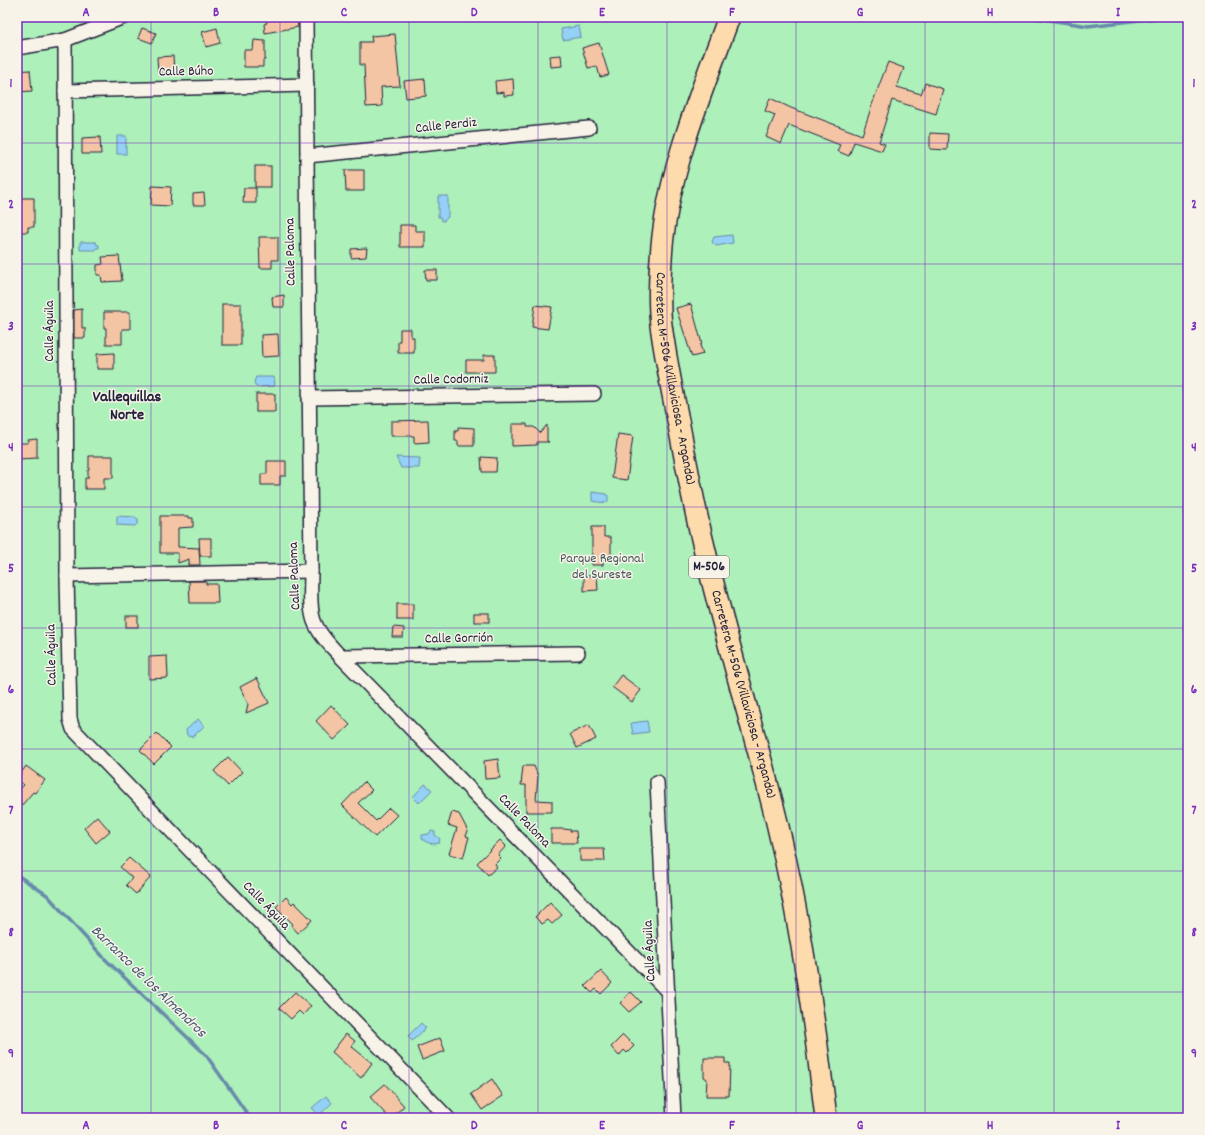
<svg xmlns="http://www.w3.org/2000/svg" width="1205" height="1135" viewBox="0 0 1205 1135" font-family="Dekko,sans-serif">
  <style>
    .green { fill: #adf0ba; stroke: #68897a }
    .water { fill: #95d1f6; stroke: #678bab }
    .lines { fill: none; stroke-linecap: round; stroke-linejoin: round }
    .stream { stroke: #678bab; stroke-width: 3.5 }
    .building { fill: #f4c5a4; stroke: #22223b }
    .minor-casing { stroke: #22223b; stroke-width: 16 }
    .primary-casing { stroke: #22223b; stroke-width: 24 }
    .minor { stroke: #f7f3e8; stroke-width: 13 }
    .primary { stroke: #fedbac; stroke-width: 21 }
    .grid { fill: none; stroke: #7b2cbf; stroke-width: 1; stroke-opacity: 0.55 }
    .labels { text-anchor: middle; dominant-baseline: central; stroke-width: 3; stroke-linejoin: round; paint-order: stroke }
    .shield { fill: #f7f3e8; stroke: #62616f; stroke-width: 1 }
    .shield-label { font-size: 13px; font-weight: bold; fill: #22223b }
    .street-label { font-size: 14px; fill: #22223b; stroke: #f7f3e8 }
    .park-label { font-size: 14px; fill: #45565b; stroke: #f7f3e8 }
    .water-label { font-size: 15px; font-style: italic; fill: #445773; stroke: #f7f3e8 }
    .quarter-label { font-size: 16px; font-weight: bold; fill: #22223b; stroke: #f7f3e8 }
    .neatline { fill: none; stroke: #7b2cbf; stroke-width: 1.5 }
    .grid-label { font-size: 13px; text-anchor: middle; font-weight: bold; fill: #7b2cbf }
  </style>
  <rect width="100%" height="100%" fill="#f6e5d4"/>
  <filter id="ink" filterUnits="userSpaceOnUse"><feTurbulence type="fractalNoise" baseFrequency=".025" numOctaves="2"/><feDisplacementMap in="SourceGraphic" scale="8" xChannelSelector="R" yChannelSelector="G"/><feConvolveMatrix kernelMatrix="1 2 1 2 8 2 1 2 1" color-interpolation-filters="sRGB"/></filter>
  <g filter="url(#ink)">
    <rect class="green" x="17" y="17" width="1171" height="1101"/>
    <g class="water">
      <polygon points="579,26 581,37 563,40 561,29"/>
      <rect x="117" y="136" width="9" height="18"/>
      <polygon points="438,196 448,196 448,217 444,221 442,221 440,217 438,217"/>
      <polygon points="732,235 733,243 716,246 712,242 714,237"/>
      <polygon points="80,242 96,242 96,244 99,245 99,248 96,248 96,250 80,250"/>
      <polygon points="256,377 274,377 275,386 256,387 254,382"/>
      <polygon points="396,457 420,458 419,468 401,468"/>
      <polygon points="592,492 607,494 608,496 608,501 606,503 592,501"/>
      <polygon points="117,516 135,517 135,518 138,520 138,523 135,526 117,525"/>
      <polygon points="198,719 204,726 193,737 191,736 189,737 187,735 186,730"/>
      <polygon points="647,721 649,732 633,734 631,723"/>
      <polygon points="425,784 432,790 419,803 413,797"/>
      <path d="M431,831L435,832V835L440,839L439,843C433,845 427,843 422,839V835L429,834Z"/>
      <polygon points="421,1023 426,1028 412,1041 408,1036"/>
      <polygon points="326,1096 332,1103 319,1115 312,1108"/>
    </g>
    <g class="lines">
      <g class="stream">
        <polyline points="1030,17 1088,26 1166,17"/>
        <polyline points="17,875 47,895 105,959 206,1055 250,1118"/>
      </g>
    </g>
    <g class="building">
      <polygon points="287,17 297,17 298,27 265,33 264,24 267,23 266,21"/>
      <polygon points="142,28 156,33 152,43 138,38"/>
      <polygon points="217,28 220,43 206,47 202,32"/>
      <polygon points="395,34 400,86 381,87 382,106 366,107 364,65 360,65 360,42 372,42 371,36"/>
      <polygon points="254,40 265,41 265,60 263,60 263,67 244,67 244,50 253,50"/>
      <polygon points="599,43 609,75 600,77 597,66 588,68 582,48"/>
      <polygon points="561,55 562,66 551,67 550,56"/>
      <polygon points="173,56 174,71 158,72 157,57"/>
      <polygon points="888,62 904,68 897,87 921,94 925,83 943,89 936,114 892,100 879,142 885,144 882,151 854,142 849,156 837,151 840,145 789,125 781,144 766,137 775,115 765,111 770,98 791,108 862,135 875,96"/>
      <polygon points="30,70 32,91 17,92 17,71"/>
      <polygon points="425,79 426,96 406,98 404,81"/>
      <polygon points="513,79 514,95 504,96 504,92 496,93 495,81"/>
      <polygon points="930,133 948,134 947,150 930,149"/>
      <polygon points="100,137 101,154 82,154 82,138"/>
      <rect x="255" y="166" width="16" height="21"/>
      <polygon points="345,170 364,170 364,191 346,191"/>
      <polygon points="152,186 171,187 170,206 151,205"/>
      <polygon points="244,188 256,188 256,203 243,203"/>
      <polygon points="204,193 205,205 193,205 193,194"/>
      <polygon points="17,198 34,198 34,227 28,227 28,232 18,232"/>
      <polygon points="400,225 415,225 415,231 425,231 425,247 400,247"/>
      <polygon points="259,237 278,237 278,260 272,260 272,268 260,268"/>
      <polygon points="367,248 366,257 351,258 351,249"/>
      <polygon points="119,256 122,281 102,282 101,275 97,275 97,265 103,264 102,257"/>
      <polygon points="425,270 437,270 437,280 426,280"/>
      <polygon points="284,295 284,307 273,307 272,297"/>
      <rect x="222" y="304" width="19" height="41"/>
      <polygon points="691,304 702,344 700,345 703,354 692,357 676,308"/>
      <polygon points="535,305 552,307 548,329 532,327"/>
      <polygon points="82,309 82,328 85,328 85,338 74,338 74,310"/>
      <polygon points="104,312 130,312 130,329 122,329 122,344 106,344 106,328 104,328"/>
      <polygon points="400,329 411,329 411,337 414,337 414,353 398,353 398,341 400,341"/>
      <polygon points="278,334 279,356 262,357 261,335"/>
      <polygon points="114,353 114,369 97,369 97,354"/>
      <polygon points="484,355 495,355 495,372 466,372 466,360 484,360"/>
      <rect x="256" y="394" width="19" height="18"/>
      <polygon points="428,420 429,442 414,443 414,436 391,436 391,421"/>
      <polygon points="512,424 527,424 527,427 534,427 540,433 547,425 547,441 549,442 537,442 537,445 512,446"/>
      <polygon points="458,427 474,428 474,446 458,446 458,441 455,441 455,431 458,431"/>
      <polygon points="618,434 633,436 627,480 612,478"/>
      <polygon points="37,439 37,458 19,459 18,443 28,443 28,440"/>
      <polygon points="89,456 113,456 113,478 104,478 104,489 85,489 85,478 88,478 88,470 89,470"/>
      <polygon points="481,457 497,458 496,472 482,472"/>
      <polygon points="267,461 286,461 286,476 280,476 280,485 261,485 261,474 267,474"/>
      <polygon points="160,516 189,516 189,518 193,518 193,527 178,528 178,547 199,548 200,565 189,565 189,559 178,563 178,553 160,553"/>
      <polygon points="592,527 604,527 604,537 611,537 611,558 603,558 603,565 592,565"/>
      <polygon points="199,538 211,538 211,556 200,556"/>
      <polygon points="584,576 597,576 598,590 584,591"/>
      <polygon points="189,581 206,581 206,584 217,584 218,603 190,603"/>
      <rect x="397" y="604" width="16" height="16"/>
      <rect x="474" y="613" width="15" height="9"/>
      <rect x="126" y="616" width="12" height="11"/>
      <polygon points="393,627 404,628 403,637 392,637"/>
      <polygon points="167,656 168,678 149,679 149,657"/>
      <polygon points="621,675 641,690 632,702 612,687"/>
      <polygon points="257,678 269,703 246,713 248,704 240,687"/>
      <polygon points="331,705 350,725 334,740 316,721"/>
      <polygon points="589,725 596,739 577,748 570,734"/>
      <polygon points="157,733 171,747 154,764 140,750"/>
      <polygon points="228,757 242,772 228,786 214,771"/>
      <polygon points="498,759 500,778 485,779 484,761"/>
      <polygon points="26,766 45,780 35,793 33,792 22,805 17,801 17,792 24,785 17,779"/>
      <polygon points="523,766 534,766 538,776 536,800 552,801 552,812 526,812 526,785 521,785"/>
      <polygon points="364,782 372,790 358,803 376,821 389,808 397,815 375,837 342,805"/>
      <polygon points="452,812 459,814 468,831 466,836 469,837 463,858 449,854 457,828 448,825"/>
      <polygon points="97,816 110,831 96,843 84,828"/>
      <polygon points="551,829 564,829 571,830 570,831 576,831 577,843 551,843"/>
      <polygon points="500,840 506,846 498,855 501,858 495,864 497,867 488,875 477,863"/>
      <polygon points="580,849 604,849 605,861 580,861"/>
      <polygon points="129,858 151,877 136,894 126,885 132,878 120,867"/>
      <polygon points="286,897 292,904 294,902 312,920 298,933 291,925 293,924 276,907"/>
      <polygon points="550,902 562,915 552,924 548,920 542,924 535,917"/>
      <polygon points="601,971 612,983 601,994 596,989 592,993 585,986"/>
      <polygon points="295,992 311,1006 303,1015 299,1011 291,1019 279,1008"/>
      <polygon points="631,992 641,1002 629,1012 620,1003"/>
      <polygon points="346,1034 355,1041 351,1046 372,1063 361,1078 332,1052"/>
      <polygon points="623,1035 634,1046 627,1053 624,1050 619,1056 611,1047"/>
      <polygon points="440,1038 445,1051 422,1060 417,1047"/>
      <polygon points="704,1058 725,1058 725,1063 730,1063 729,1096 706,1096 707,1079 704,1077"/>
      <polygon points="492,1079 503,1096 482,1110 471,1094"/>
      <polygon points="385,1084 404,1106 391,1118 389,1118 370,1097"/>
    </g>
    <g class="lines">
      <g class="minor-casing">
        <g id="minor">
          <path d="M306,17L307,156L311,571C311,587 309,607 314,621C319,635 331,646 340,656L668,992"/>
          <polyline points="65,40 67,576 70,719 73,729 448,1118"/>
          <polyline points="17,48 65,40 124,17"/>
          <polyline points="65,91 307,85"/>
          <polyline points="307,156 589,128"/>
          <polyline points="309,398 594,394"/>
          <polyline points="67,576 311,571"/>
          <polyline points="340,656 578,653"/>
          <polyline points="657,782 674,1118"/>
        </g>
      </g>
      <g class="primary-casing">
        <g id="primary">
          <path id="s1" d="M729,17C702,91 670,166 662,245C660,271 658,299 661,325C666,362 674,399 681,436C688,473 695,511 704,547C723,627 746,704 767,783C796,891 813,1007 826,1118"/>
        </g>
      </g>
      <use href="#minor" class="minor"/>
      <use href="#primary" class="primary"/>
    </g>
  </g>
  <path class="grid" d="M151,17V1118M280,17V1118M409,17V1118M538,17V1118M667,17V1118M796,17V1118M925,17V1118M1054,17V1118M17,143H1188M17,264H1188M17,386H1188M17,507H1188M17,628H1188M17,749H1188M17,871H1188M17,992H1188"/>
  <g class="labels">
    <rect class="shield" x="689" y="556" width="40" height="22" rx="3"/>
    <g class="shield-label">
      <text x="709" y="567">M-506</text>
    </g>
    <g class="street-label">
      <text transform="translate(186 72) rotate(-1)">Calle Búho</text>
      <text transform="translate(446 126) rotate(-6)">Calle Perdiz</text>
      <text transform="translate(291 252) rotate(-91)">Calle Paloma</text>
      <text transform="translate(50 331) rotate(-90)">Calle Águila</text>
      <text stroke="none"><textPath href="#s1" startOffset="373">Carretera M-506 (Villaviciosa - Arganda)</textPath></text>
      <text transform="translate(451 380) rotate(-1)">Calle Codorniz</text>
      <text transform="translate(295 576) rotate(-92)">Calle Paloma</text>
      <text transform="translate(459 639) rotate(-1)">Calle Gorrión</text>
      <text transform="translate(52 655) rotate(-91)">Calle Águila</text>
      <text stroke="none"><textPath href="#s1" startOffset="697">Carretera M-506 (Villaviciosa - Arganda)</textPath></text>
      <text transform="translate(524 821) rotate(46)">Calle Paloma</text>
      <text transform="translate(266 906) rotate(46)">Calle Águila</text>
      <text transform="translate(650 951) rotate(-93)">Calle Águila</text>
    </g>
    <g class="park-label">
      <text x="602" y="559">Parque Regional<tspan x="602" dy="16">del Sureste</tspan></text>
    </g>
    <g class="water-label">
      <text transform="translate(148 982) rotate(44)">Barranco de los Almendros</text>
    </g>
    <g class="quarter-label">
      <text x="127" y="397">Vallequillas<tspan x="127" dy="18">Norte</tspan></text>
    </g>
  </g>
  <rect width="1205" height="1135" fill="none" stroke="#f7f3e8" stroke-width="44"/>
  <rect x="22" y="22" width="1161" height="1091" class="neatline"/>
  <g class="grid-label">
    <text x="86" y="16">A</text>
    <text x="216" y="16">B</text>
    <text x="344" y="16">C</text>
    <text x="474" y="16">D</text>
    <text x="602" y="16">E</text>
    <text x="732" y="16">F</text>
    <text x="860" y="16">G</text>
    <text x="990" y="16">H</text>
    <text x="1118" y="16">I</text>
    <text x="11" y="87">1</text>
    <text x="1194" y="87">1</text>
    <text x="11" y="208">2</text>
    <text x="1194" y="208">2</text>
    <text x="11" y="330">3</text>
    <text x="1194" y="330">3</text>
    <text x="11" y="451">4</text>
    <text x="1194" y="451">4</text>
    <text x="11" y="572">5</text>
    <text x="1194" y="572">5</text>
    <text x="11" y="693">6</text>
    <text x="1194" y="693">6</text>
    <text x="11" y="814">7</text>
    <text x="1194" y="814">7</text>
    <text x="11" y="936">8</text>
    <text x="1194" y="936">8</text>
    <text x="11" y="1057">9</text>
    <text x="1194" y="1057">9</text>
    <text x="86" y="1129">A</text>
    <text x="216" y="1129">B</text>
    <text x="344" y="1129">C</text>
    <text x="474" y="1129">D</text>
    <text x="602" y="1129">E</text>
    <text x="732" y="1129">F</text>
    <text x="860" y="1129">G</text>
    <text x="990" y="1129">H</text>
    <text x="1118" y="1129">I</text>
  </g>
</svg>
